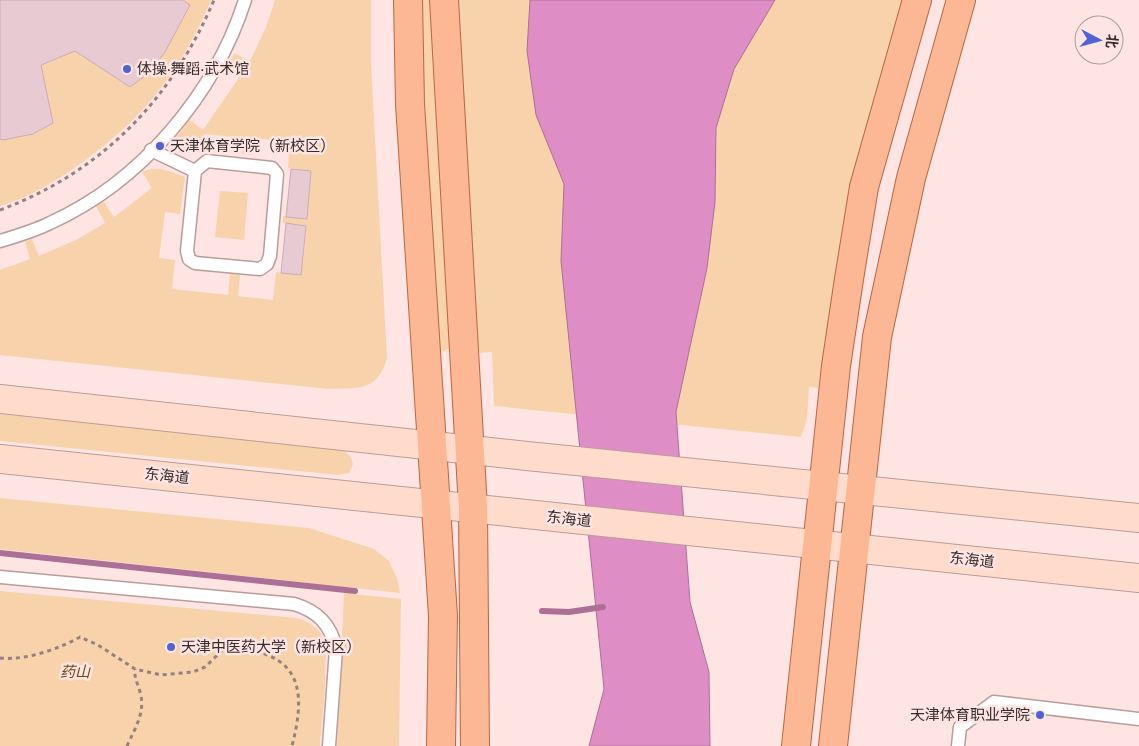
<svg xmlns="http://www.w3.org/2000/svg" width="1139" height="746" viewBox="0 0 1139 746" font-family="'Crimson Pro','Noto Sans SC',serif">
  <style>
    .green { fill: #f8d2ab }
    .water { fill: #de8dc5; stroke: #ac7097 }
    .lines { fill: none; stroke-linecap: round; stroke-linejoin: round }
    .stream { stroke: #ac7097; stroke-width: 6 }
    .building { fill: #e8cad2; stroke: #cbadb5 }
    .lane-casing { stroke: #ba9c9a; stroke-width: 15 }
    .secondary-casing { stroke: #ba9c9a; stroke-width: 30 }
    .primary-casing { stroke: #b66742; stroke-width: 30 }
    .path { stroke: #948281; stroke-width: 3; stroke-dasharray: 4 4; stroke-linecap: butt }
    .lane { stroke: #fff; stroke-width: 12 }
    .secondary { stroke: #fedbca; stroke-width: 28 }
    .primary { stroke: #fcb795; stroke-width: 28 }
    .poi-dot { fill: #4f62d7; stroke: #fee5e3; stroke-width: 2 }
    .labels { text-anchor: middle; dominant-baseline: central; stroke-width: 5; stroke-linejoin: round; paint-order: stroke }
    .poi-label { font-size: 15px; fill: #372c2b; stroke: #fee5e3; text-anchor: start }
    .street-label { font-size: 15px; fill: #372c2b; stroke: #fee5e3 }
    .park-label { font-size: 15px; font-style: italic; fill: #73470d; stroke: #fee5e3 }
  </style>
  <rect width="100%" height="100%" fill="#fee5e3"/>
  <g class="green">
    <path d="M0,0H211C181,72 139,124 74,168C51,184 27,198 0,206Z"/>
    <path d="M275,0H371V64L387,358C378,391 360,388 329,389L0,355V270L30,259L25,242L32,239L39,256L78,239L105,223L96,206L104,202L114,217L152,188L142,172C157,165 169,171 185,177L180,214L165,212L159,258L175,260L172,289L228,295L230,274L240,275L238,296L273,300L276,272L301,275L306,226L283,223V216L307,219L311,171L288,168L290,142L254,138L252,155L242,154L243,138L204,134L202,150L181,148L173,141L190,120L203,130L245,69L231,61L234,53L250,61L266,27Z"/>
    <polygon points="420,0 436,0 453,347 443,351 437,348"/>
    <polygon points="456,0 904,0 824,389 809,387 807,418 801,437 494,406 492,352 474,353"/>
    <polygon points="220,191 248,193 244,240 215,237"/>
    <polygon points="0,414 342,449 351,457 353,464 349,473 338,475 0,441"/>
    <polygon points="0,498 309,528 374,549 389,561 397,578 400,593 0,549"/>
    <path d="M0,591L297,618C306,621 314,625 320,632C332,647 321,724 320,746H0Z"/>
    <polygon points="344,593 401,599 399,746 337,746"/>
  </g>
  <polygon class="water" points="530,0 775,0 734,69 716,128 715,202 707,268 676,412 690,602 709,672 710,746 589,746 604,689 561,261 564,184 536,115 527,51"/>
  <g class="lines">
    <g class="stream">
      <polyline points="0,553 355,591"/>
      <polyline points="542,611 569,612 603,607"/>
    </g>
  </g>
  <g class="building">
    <polygon points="0,0 183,0 190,5 165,52 150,72 130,87 75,51 41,65 53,123 33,134 3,140 0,139"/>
    <polygon points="291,169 311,171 307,219 286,217"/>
    <polygon points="286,223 306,226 301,275 281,273"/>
  </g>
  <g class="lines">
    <g class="lane-casing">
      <g id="lane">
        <polyline points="151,150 195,171"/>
        <polygon points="207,161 272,168 277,174 270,256 267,264 260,269 195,263 189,259 187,251 195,171"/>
        <path d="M0,241C17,236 34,231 50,223C141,182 215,94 245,0"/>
        <path d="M0,577L294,604C317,611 331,624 336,649L329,746"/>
        <polyline points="958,746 960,727 994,702 1139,719"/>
      </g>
    </g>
    <g class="secondary-casing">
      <g id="secondary">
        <polyline points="0,399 527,456 1139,518"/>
        <polyline points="0,459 1139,578"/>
      </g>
    </g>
    <g class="primary-casing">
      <g id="primary">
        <polyline points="408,0 410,104 443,616 441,746"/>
        <polyline points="444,0 473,508 475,746"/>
        <polyline points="796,746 836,366 849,279 864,187 917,0"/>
        <polyline points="833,746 877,337 911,178 961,0"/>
      </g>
    </g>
    <g class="path">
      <path d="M0,210C102,172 172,99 214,0"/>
      <path d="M0,658C24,661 59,649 80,637L98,645L135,669L161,675L193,672L205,667L231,642L251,641L254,651C306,662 303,703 292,746"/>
      <path d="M127,746C135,728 146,712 140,692C138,683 134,679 135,669"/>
    </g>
    <use href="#lane" class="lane"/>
    <use href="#secondary" class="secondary"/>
    <use href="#primary" class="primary"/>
  </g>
  <g class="poi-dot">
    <circle cx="127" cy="69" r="5"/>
    <circle cx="160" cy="146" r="5"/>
    <circle cx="171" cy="647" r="5"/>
    <circle cx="1040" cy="715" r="5"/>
  </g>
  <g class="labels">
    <g class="poi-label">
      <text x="137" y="69">体操·舞蹈·武术馆</text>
      <text x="170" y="146">天津体育学院（新校区）</text>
      <text x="181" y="647">天津中医药大学（新校区）</text>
      <text x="1030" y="715" text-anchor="end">天津体育职业学院</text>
    </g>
    <g class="street-label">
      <text transform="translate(167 476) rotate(6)">东海道</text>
      <text transform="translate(569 519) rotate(6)">东海道</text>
      <text transform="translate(972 560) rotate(6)">东海道</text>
    </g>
    <g class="park-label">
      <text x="75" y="672">药山</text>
    </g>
  </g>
  <g transform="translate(1099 40) rotate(96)"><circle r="24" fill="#fee5e3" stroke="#ae9b99"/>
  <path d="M0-4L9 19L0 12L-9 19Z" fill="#4f62d7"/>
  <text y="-8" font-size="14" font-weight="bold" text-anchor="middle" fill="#372c2b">北</text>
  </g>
</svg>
